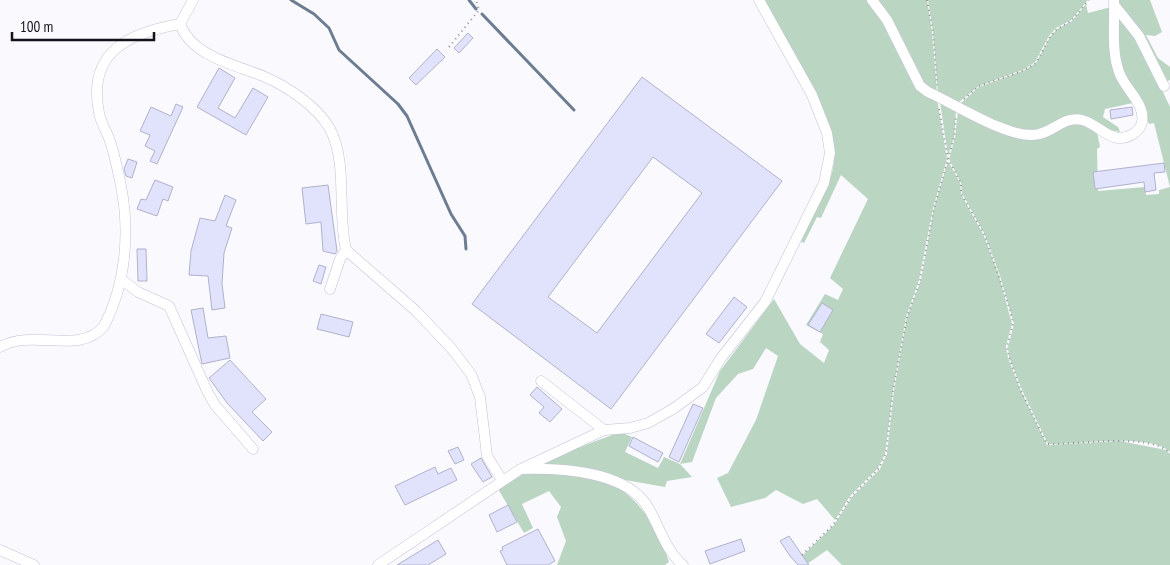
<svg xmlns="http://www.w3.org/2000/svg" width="1170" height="565" viewBox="0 0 1170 565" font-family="'PT Sans Narrow',sans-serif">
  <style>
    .green { fill: #bad5c2 }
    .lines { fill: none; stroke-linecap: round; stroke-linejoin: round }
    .stream { stroke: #6c7c91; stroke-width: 3 }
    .building { fill: #e1e3fd; stroke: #b0b2cb; fill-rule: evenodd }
    .minor-casing { stroke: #c6c0d8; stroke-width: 11 }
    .path { stroke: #929097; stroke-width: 2; stroke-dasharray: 1 4; stroke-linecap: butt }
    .minor { stroke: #fff; stroke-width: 10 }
  </style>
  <rect width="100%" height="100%" fill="#faf9fe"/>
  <g class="green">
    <path d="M764,0H867L878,11L918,87L937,99L947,159L933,208L919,280L906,317L893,390L885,454L878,468L850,496L835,520L817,499L803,504L776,490L765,498L731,507L717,478L728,473L756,420L778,356L766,348L753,369L738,374L716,398L692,462L680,464L692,477L667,481L665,487L535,464L620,432L632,437L625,452L658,468L664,457L680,464L720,371L774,299L800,344L824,363L829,350L820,342L823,334L806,325L825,294L838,300L843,289L830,278L868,199L841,175L821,218L817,217L804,243L800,241C811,219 833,184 834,160C835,150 831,140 828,130C814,83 786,44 764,0Z"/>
    <polygon points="877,0 927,0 932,32 937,92 925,85"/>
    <polygon points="928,0 1088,0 1071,20 1056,28 1049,36 1035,62 1025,69 979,86 959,102 938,93 933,31"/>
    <polygon points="1118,0 1150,0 1162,32 1155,36 1146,35 1158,58 1170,67 1170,80 1165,82 1119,6"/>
    <path d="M1086,4L1088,13L1111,7C1113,42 1108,76 1133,103L1105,109L1103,117L1118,127L1120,132L1110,130L1088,118L1040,130L1013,129L961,103L979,87L1025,70L1036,63L1050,37L1057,29L1072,21Z"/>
    <path d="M1118,14L1139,41L1170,107V452C1149,432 1076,445 1048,444L1022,390L1009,357L1008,347L1014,324L1000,276L985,235L962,193L961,183L949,159L955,138L958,111L1007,134L1081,122L1097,132L1100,147L1097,149L1098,191L1145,187L1146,195L1159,194V190L1170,187L1154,123L1149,124C1144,104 1134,97 1127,79C1117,59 1119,37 1118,14Z"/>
    <polygon points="940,102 956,110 954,137 948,156"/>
    <polygon points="948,161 960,183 961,194 984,236 999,276 1012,324 1006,346 1008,358 1021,391 1047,445 1120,441 1166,450 1170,454 1170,565 842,565 827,550 807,564 802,556 834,525 852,497 880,469 887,454 894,390 907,317 921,280 934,208"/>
    <path d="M520,472C541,473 564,472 586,475C630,482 657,523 669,562L665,565H557L566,541L557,517L561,507L549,491L522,504L533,528L524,533L497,487Z"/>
  </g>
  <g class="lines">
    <g class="stream">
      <polyline points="291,0 314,14 329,28 339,50 398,104 407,116 451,214 465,236 466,249"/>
      <polyline points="469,0 476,9"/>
      <polyline points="482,14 574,110"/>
    </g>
  </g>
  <g class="building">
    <polygon points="468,33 473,38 459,53 454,48"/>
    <polygon points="437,49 445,57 416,85 409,78"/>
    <polygon points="219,68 235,78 218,108 235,118 253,88 268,97 246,135 197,107"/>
    <path d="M642,77L782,181L611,409L472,304ZM653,157L702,193L597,333L548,297Z"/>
    <polygon points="176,104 183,107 157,164 150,161 155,151 145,146 150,135 140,131 151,107 171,116"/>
    <polygon points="1132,107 1133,115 1111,119 1110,110"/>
    <polygon points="128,159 137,162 132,178 126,176 124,169"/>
    <polygon points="1164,163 1165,172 1154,173 1156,190 1145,192 1144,182 1095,189 1093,172"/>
    <polygon points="155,180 173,187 168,201 163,199 157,216 137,209 141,199 146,200"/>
    <polygon points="328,185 337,251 335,254 323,251 321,222 306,224 302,188"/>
    <polygon points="225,195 236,200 226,226 232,228 224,253 222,284 225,308 212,310 208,276 189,275 191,251 200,218 215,221"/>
    <polygon points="137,249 146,249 147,281 138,281"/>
    <polygon points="319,265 326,267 321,284 313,281"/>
    <polygon points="734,297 747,307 719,343 706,334"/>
    <polygon points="822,303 833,310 820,332 808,325"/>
    <polygon points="203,308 208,338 226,336 230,358 202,364 191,310"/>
    <polygon points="321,314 353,322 349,337 317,329"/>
    <polygon points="230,360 266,399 252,412 272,432 263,441 227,403 209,378"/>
    <polygon points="537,387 562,409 550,422 539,413 544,407 530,395"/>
    <polygon points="693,404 703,408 679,462 669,457"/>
    <polygon points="633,437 663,453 658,462 629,446"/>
    <polygon points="458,447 464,460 455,464 448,451"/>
    <polygon points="481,458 492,477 483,482 471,464"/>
    <polygon points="435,467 438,474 451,468 457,480 405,505 395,486"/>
    <polygon points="508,505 517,522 497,532 489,515"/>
    <polygon points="538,529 555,561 548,565 507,565 500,551 503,550 502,547"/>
    <polygon points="789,536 809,565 798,565 790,556 780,541"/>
    <polygon points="741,539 745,551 710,564 705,551"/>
    <polygon points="438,540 446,554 428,565 397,565"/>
  </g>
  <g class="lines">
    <g class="minor-casing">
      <g id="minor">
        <path d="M872,0L887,20L920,86L928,92C955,104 1006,137 1033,135C1051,135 1064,115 1082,120C1101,125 1112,147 1133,134C1138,131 1141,127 1142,122C1146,104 1124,88 1119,72C1111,50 1115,23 1114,0"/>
        <polyline points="1115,6 1139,36 1164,86"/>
        <path d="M180,24C192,57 237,65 265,77C288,87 318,107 330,129C348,163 337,213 346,250L416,311L451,348L471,374L480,397L487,456L502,480"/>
        <polyline points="121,279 138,292 169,306 208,393 215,405 253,449"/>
        <polyline points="330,289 340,259 346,250"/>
        <path d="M0,347C34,328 79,356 104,326C126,284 130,232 121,186C118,171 115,156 110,141C107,132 101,123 99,113C87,52 128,33 180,24L193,0"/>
        <polyline points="541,381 604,430"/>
        <path d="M522,469C561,468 628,471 649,509C660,528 666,551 683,565"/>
        <polyline points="0,550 34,565"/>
        <polyline points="378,565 519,470 604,430 630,428 648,423 673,409 703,387 721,358 765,302 824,183 830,153 827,133 812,95 759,0"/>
      </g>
    </g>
    <g class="path">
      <polyline points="927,0 933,32 937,87"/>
      <polyline points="449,47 479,10 476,0"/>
      <polyline points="964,99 979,86 1025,70 1036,63 1050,37 1057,29 1071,21 1089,0"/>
      <path d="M939,109L948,159L961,183V193L985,236L1010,310L1013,324L1007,347L1009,357L1021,391L1047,444C1075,445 1149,432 1170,453"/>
      <polyline points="802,555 833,525 851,497 879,468 886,454 893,390 907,317 920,280 934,208 954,138 956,116"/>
    </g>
    <use href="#minor" class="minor"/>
  </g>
  <path d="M12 32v8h142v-8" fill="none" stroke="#14121a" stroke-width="2.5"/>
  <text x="20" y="32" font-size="15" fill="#14121a" stroke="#faf9fe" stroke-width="4" paint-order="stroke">100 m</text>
</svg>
